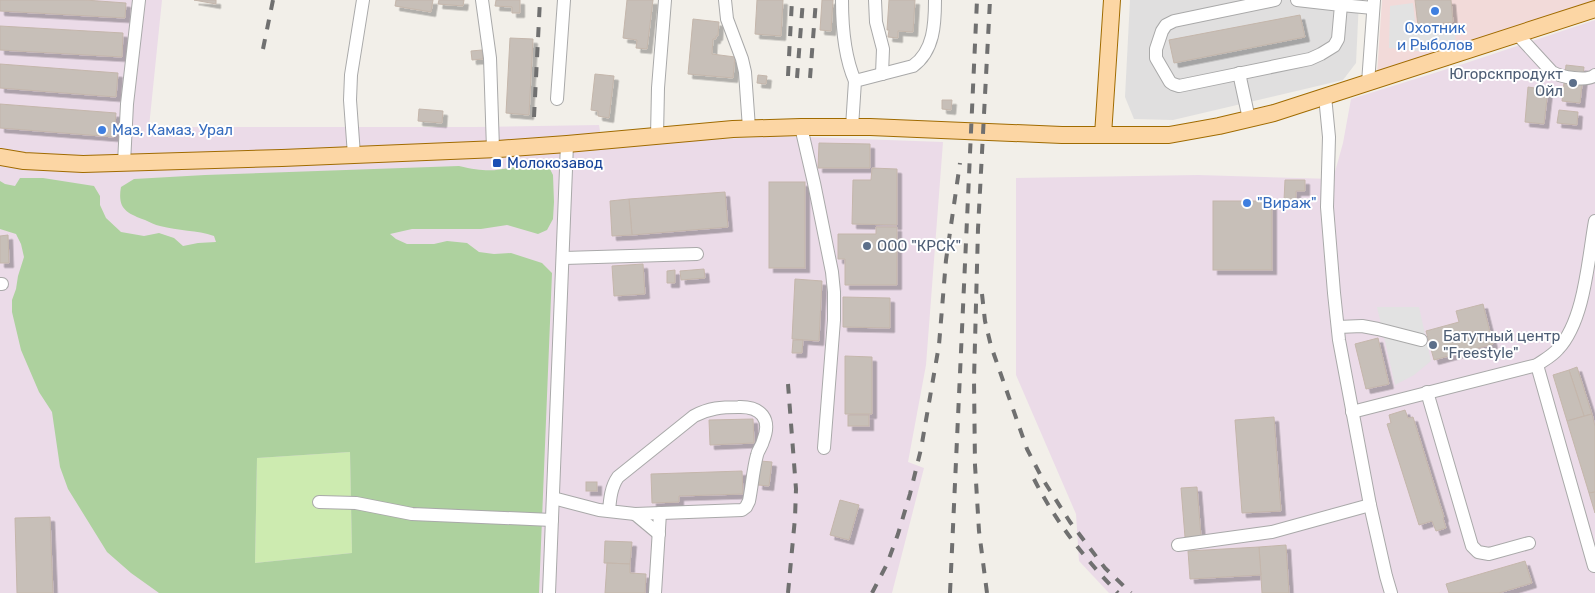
<svg xmlns="http://www.w3.org/2000/svg" width="1595" height="593" viewBox="0 0 1595 593" font-family="Rubik,sans-serif">
  <style>
    .residential { fill: #e0dfdf }
    .commercial { fill: #f2dad9 }
    .industrial { fill: #ebdbe8 }
    .grass { fill: #cdebb0 }
    .forest { fill: #add19e; fill-rule: evenodd }
    .parking { fill: #e2e2e2 }
    .building { fill: #c7bfb8; stroke: #c4b6ab; filter: url(#shadow) }
    .lines { fill: none; stroke-linecap: round; stroke-linejoin: round }
    .minor-casing { stroke: #a9a9a9; stroke-width: 14 }
    .major-casing { stroke: #a06b00; stroke-width: 18 }
    .minor { stroke: #fff; stroke-width: 12 }
    .major { stroke: #fcd6a4; stroke-width: 16 }
    .rail { stroke: #707070; stroke-width: 4; stroke-dasharray: 10 10; stroke-linecap: butt }
    .shop-dot { fill: #3f7fe0; stroke: #fff; stroke-width: 2 }
    .service-dot { fill: #5c6f8a; stroke: #fff; stroke-width: 2 }
    .transit-dot { fill: #1a4fb4; stroke: #fff; stroke-width: 2 }
    .labels { text-anchor: middle; dominant-baseline: central; stroke-width: 4; stroke-linejoin: round; paint-order: stroke }
    .shop-label { font-size: 15px; fill: #366cbe; stroke: #fff; text-anchor: start }
    .service-label { font-size: 15px; fill: #4e5e75; stroke: #fff; text-anchor: start }
    .transit-label { font-size: 15px; fill: #164399; stroke: #fff; text-anchor: start }
  </style>
  <defs>
    <filter id="shadow"><feDropShadow dx="4.5" dy="4.5" stdDeviation="0" flood-color="#0004"/></filter>
  </defs>
  <rect width="100%" height="100%" fill="#f2efe9"/>
  <polygon class="residential" points="1130,0 1359,0 1356,63 1343,80 1173,120 1134,119 1125,97"/>
  <polygon class="commercial" points="1382,0 1595,0 1377,74"/>
  <g class="industrial">
    <polygon points="0,0 162,0 149,127 475,127 599,125 603,148 706,140 776,136 943,142 926,365 908,462 924,468 892,593 0,593"/>
    <polygon points="1595,20 1595,593 1109,593 1079,561 1076,514 1016,375 1016,178 1198,175 1333,179 1343,143 1351,99 1460,65"/>
  </g>
  <polygon class="grass" points="350,452 352,553 255,563 257,458"/>
  <path class="forest" d="M535,160L548,165L553,175L554,202L553,219L547,230L538,234L507,225L481,229H412L390,234L396,239L407,244H434L447,241L467,243L479,252L494,254L511,253L542,263L552,273L539,593H159L131,573L107,552L68,489L60,467L52,412L39,392L21,350L12,312V300L16,289L18,276L24,257L21,244L16,234L0,229V181L5,184L15,186L20,178H43L94,186L100,196V205L106,218L121,232L144,236L159,233L174,238L183,246L198,243L216,242L214,236C197,230 178,231 160,226C155,225 150,222 145,220C127,213 117,209 121,187L134,179L205,175L459,166C493,174 503,170 535,160ZM350,452L352,553L255,563L257,458Z"/>
  <g class="parking">
    <polygon points="1413,3 1416,29 1454,25 1456,43 1426,52 1389,48 1390,6"/>
    <polygon points="1377,307 1419,307 1431,361 1414,375 1395,385"/>
  </g>
  <g class="building">
    <polygon points="0,0 85,0 126,3 125,18 0,11"/>
    <polygon points="194,0 216,0 216,4"/>
    <polygon points="396,0 433,0 431,12 395,6"/>
    <polygon points="439,0 464,0 463,6 438,4"/>
    <polygon points="496,0 520,0 520,13 512,13 512,7 495,6"/>
    <polygon points="627,0 653,0 647,49 636,48 637,40 623,38"/>
    <polygon points="757,0 783,0 781,36 755,34"/>
    <polygon points="822,0 833,0 831,31 820,30"/>
    <polygon points="889,0 915,0 913,32 898,31 898,38 888,37 889,30 887,30"/>
    <polygon points="1415,0 1451,0 1453,22 1418,26"/>
    <polygon points="1300,15 1305,37 1174,63 1169,40"/>
    <polygon points="693,19 719,22 718,36 716,36 716,39 713,39 712,54 735,57 733,78 688,74"/>
    <polygon points="0,26 123,33 122,57 0,50"/>
    <polygon points="510,38 533,39 529,115 506,113"/>
    <polygon points="482,50 483,59 472,60 471,51"/>
    <polygon points="0,64 118,73 116,97 0,88"/>
    <polygon points="1566,65 1584,67 1580,103 1562,101"/>
    <polygon points="595,74 614,76 609,118 598,116 598,111 591,110"/>
    <polygon points="758,75 767,76 766,84 757,83"/>
    <polygon points="1528,87 1548,90 1544,124 1525,122"/>
    <polygon points="942,100 952,100 951,110 942,109"/>
    <polygon points="0,104 116,113 114,137 0,128"/>
    <polygon points="419,109 443,111 442,123 418,121"/>
    <polygon points="1559,110 1578,112 1577,125 1557,123"/>
    <polygon points="819,143 870,144 870,168 818,168"/>
    <polygon points="872,168 897,169 897,225 852,224 853,180 871,180"/>
    <polygon points="1285,180 1305,180 1305,191 1296,191 1296,200 1284,200"/>
    <rect x="769" y="182" width="36" height="86"/>
    <polygon points="725,192 728,227 632,235 629,199"/>
    <polygon points="629,199 632,235 612,236 610,201"/>
    <rect x="1213" y="201" width="59" height="69"/>
    <polygon points="876,227 897,227 897,285 845,285 845,259 838,259 838,234 876,234"/>
    <polygon points="8,235 9,263 0,263 0,236"/>
    <polygon points="643,264 645,294 614,296 612,266"/>
    <polygon points="704,269 705,278 681,280 680,271"/>
    <polygon points="675,270 675,283 667,283 667,271"/>
    <polygon points="795,279 822,281 819,341 792,339"/>
    <polygon points="843,297 890,298 890,328 843,327"/>
    <polygon points="1483,304 1493,344 1434,360 1426,331 1459,322 1456,311"/>
    <polygon points="1378,338 1389,384 1366,389 1355,344"/>
    <polygon points="793,340 803,340 802,353 792,353"/>
    <polygon points="845,356 872,357 872,414 845,414"/>
    <polygon points="1577,367 1592,414 1584,416 1569,370"/>
    <polygon points="1569,370 1584,416 1567,421 1553,375"/>
    <polygon points="1405,410 1408,418 1413,417 1444,517 1443,518 1446,528 1436,531 1432,521 1419,525 1387,424 1391,423 1389,415"/>
    <polygon points="1592,414 1595,426 1595,492 1589,493 1567,421"/>
    <rect x="848" y="415" width="21" height="11"/>
    <polygon points="1274,417 1281,511 1242,513 1235,420"/>
    <polygon points="753,419 754,443 710,445 709,420"/>
    <polygon points="760,461 772,462 769,486 758,485"/>
    <polygon points="742,471 743,494 679,496 679,502 652,503 651,474"/>
    <rect x="586" y="482" width="11" height="9"/>
    <polygon points="1197,487 1201,536 1185,537 1181,488"/>
    <polygon points="1595,492 1595,513 1589,493"/>
    <polygon points="840,500 859,505 849,540 830,535"/>
    <polygon points="50,517 53,593 17,593 15,518"/>
    <polygon points="605,541 632,542 630,564 604,563"/>
    <polygon points="1286,545 1289,593 1262,593 1259,547"/>
    <polygon points="1259,547 1261,575 1190,579 1188,551"/>
    <polygon points="1525,561 1532,583 1499,593 1449,593 1446,584"/>
    <polygon points="607,563 630,564 630,573 646,574 645,593 605,593"/>
  </g>
  <g class="lines">
    <g class="minor-casing">
      <g id="minor">
        <polyline points="482,0 490,58 493,149"/>
        <polyline points="725,0 727,19 742,59 745,72 749,128"/>
        <path d="M842,0C842,27 844,56 855,81"/>
        <polyline points="875,0 876,22 883,49 882,74"/>
        <polyline points="1275,0 1174,21 1166,25 1162,31 1156,49 1156,58 1170,82 1173,84 1179,86 1310,59 1321,54 1334,46 1338,39 1341,5 1297,0"/>
        <polyline points="1341,5 1373,8"/>
        <path d="M1518,35L1552,72C1561,77 1587,82 1595,75"/>
        <polyline points="1239,73 1249,119"/>
        <polyline points="1368,83 1374,0"/>
        <polyline points="1325,96 1329,137 1327,207 1334,293 1339,340 1370,505 1386,576 1391,593"/>
        <polyline points="557,99 564,0"/>
        <polyline points="801,127 814,183 832,272 834,292 834,320 824,448"/>
        <path d="M852,127L855,81L913,66C934,51 935,24 935,0"/>
        <polyline points="657,136 658,88 665,0"/>
        <polyline points="354,155 350,100 351,75 363,0"/>
        <polyline points="124,163 127,104 139,0"/>
        <polyline points="564,258 697,254"/>
        <polyline points="0,284 2,284"/>
        <polyline points="1338,327 1362,326 1378,329 1421,340"/>
        <polyline points="1537,365 1594,566"/>
        <polyline points="1427,392 1472,546 1478,552 1489,554 1529,543"/>
        <path d="M1352,412L1537,365C1544,360 1552,356 1558,349C1585,320 1588,259 1595,221"/>
        <path d="M553,498L599,510L635,514L742,510L746,507L749,501C752,486 753,470 757,455C758,450 762,446 763,441C772,419 761,406 738,407C722,407 709,408 694,416L618,477C611,487 610,499 609,511"/>
        <polyline points="319,502 356,503 412,514 552,520"/>
        <polyline points="635,514 659,534"/>
        <polyline points="1178,545 1272,532 1370,505"/>
        <polyline points="549,593 567,144"/>
        <polyline points="655,593 660,513"/>
      </g>
    </g>
    <g class="major-casing">
      <g id="major">
        <polyline points="1103,135 1112,0"/>
        <polyline points="0,157 24,161 83,164 282,158 498,149 567,144 733,129 801,127 870,127 1062,135 1169,135 1219,126 1274,113 1595,9"/>
      </g>
    </g>
    <use href="#minor" class="minor"/>
    <use href="#major" class="major"/>
    <g class="rail">
      <polyline points="263,49 273,0"/>
      <polyline points="788,76 792,0"/>
      <polyline points="797,78 803,0"/>
      <polyline points="810,78 816,0"/>
      <polyline points="534,117 540,0"/>
      <polyline points="982,294 985,321 991,346 1027,449 1042,478 1070,522 1105,568 1131,593"/>
      <path d="M1034,479C1055,521 1085,559 1118,593"/>
      <polyline points="788,593 795,518 796,489 788,384"/>
      <polyline points="872,593 887,564 898,534 910,494 921,449 939,345 946,260 960,163"/>
      <polyline points="950,593 977,0"/>
      <polyline points="987,593 979,531 975,465 974,380 978,229 990,0"/>
    </g>
  </g>
  <g class="shop-dot">
    <circle cx="1435" cy="11" r="5"/>
    <circle cx="102" cy="130" r="5"/>
    <circle cx="1247" cy="203" r="5"/>
  </g>
  <g class="service-dot">
    <circle cx="1573" cy="83" r="5"/>
    <circle cx="867" cy="246" r="5"/>
    <circle cx="1433" cy="345" r="5"/>
  </g>
  <rect class="transit-dot" x="492" y="158" width="10" height="10" rx="2.5"/>
  <g class="labels">
    <g class="shop-label">
      <text x="1435" y="28" text-anchor="middle">Охотник<tspan x="1435" dy="17">и Рыболов</tspan></text>
      <text x="112" y="130">Маз, Камаз, Урал</text>
      <text x="1257" y="203">"Вираж"</text>
    </g>
    <g class="service-label">
      <text x="1563" y="74" text-anchor="end">Югорскпродукт<tspan x="1563" dy="17">Ойл</tspan></text>
      <text x="877" y="246">ООО "КРСК"</text>
      <text x="1443" y="336">Батутный центр<tspan x="1443" dy="17">"Freestyle"</tspan></text>
    </g>
    <g class="transit-label">
      <text x="507" y="163">Молокозавод</text>
    </g>
  </g>
</svg>
